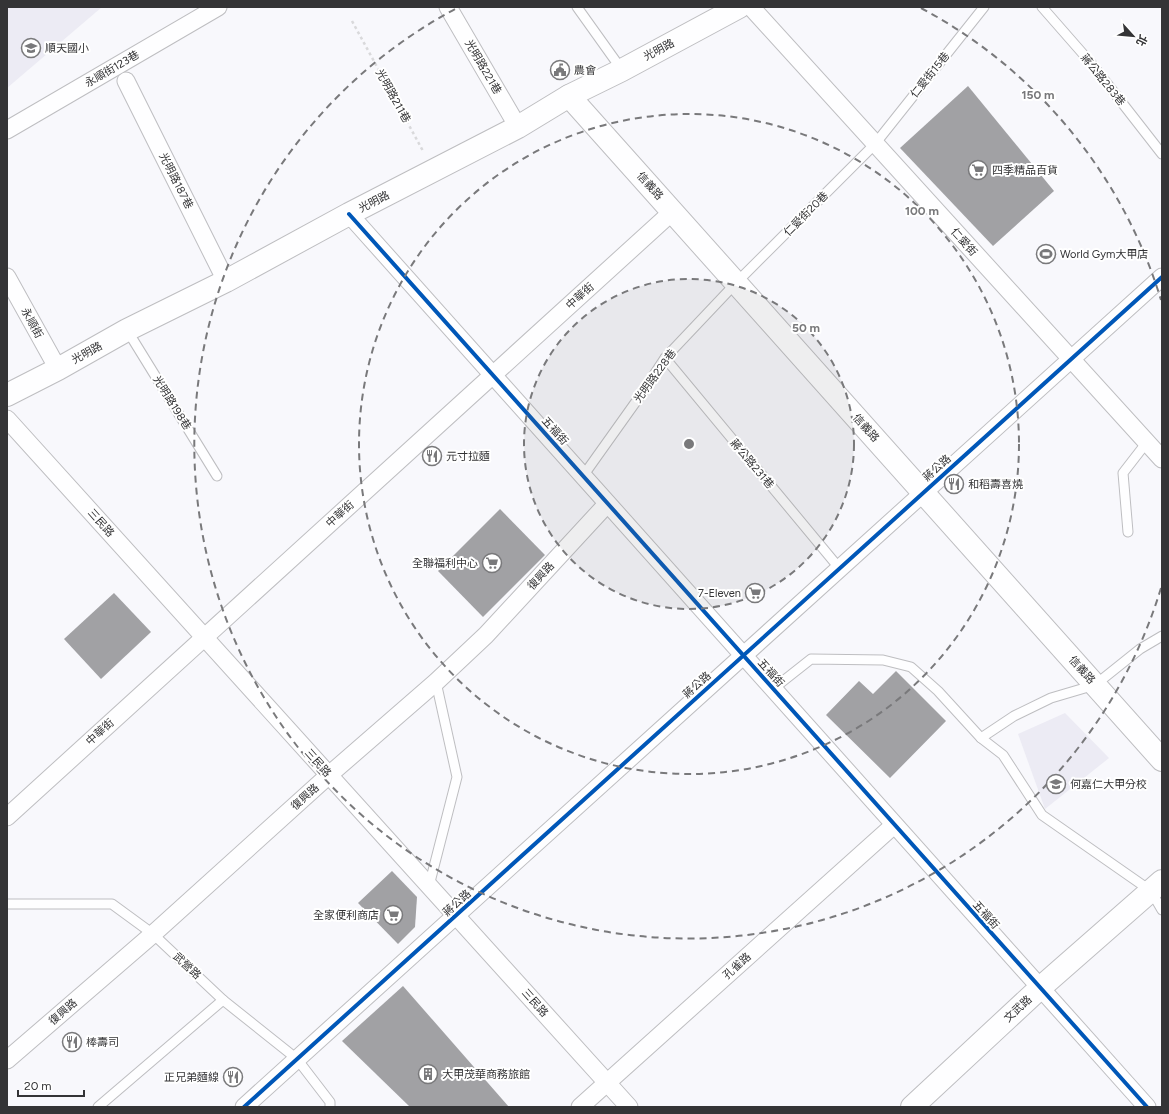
<svg xmlns="http://www.w3.org/2000/svg" width="1169" height="1114" viewBox="0 0 1169 1114" font-family="Figtree,'Noto Sans TC',sans-serif">
  <style>
    .built { fill: #ecebf4 }
    .building { fill: #a1a1a4 }
    .lines { fill: none; stroke-linecap: round; stroke-linejoin: round }
    .service-casing { stroke: #bebec1; stroke-width: 11 }
    .minor-casing { stroke: #bebec1; stroke-width: 19 }
    .tertiary-casing { stroke: #bebec1; stroke-width: 24 }
    .secondary-casing { stroke: #bebec1; stroke-width: 24 }
    .path { stroke: #d9d9db; stroke-width: 2.5; stroke-dasharray: 3 3; stroke-linecap: butt }
    .service { stroke: #fefeff; stroke-width: 9 }
    .minor { stroke: #fefeff; stroke-width: 17 }
    .tertiary { stroke: #fefeff; stroke-width: 22 }
    .secondary { stroke: #fefeff; stroke-width: 22 }
    .cycleway-casing { stroke: #fff; stroke-width: 6 }
    .cycleway { stroke: #0057b8; stroke-width: 4 }
    .ring { fill: none; stroke: #79797b; stroke-width: 2; stroke-dasharray: 7 5 }
    .labels { text-anchor: middle; dominant-baseline: central; stroke-width: 4; stroke-linejoin: round; paint-order: stroke }
    .poi-label { font-size: 11px; fill: #343436; stroke: #fff; text-anchor: start }
    .street-label { font-size: 11px; fill: #343436; stroke: #fff }
    .centre { fill: #79797b; stroke: #fff; stroke-width: 2 }
    .ring-label { font-size: 12px; text-anchor: middle; font-weight: bold; fill: #79797b; stroke: #fff; stroke-width: 4; stroke-linejoin: round; paint-order: stroke }
  </style>
  <rect width="100%" height="100%" fill="#f8f8fc"/>
  <g class="built">
    <polygon points="7,7 102,7 7,88"/>
    <polygon points="1065,713 1109,758 1045,809 1018,734"/>
  </g>
  <g class="building">
    <polygon points="968,86 1054,191 993,246 900,148"/>
    <polygon points="500,509 545,555 483,617 438,571"/>
    <polygon points="114,593 151,632 101,679 64,639"/>
    <polygon points="896,671 946,721 890,778 826,715 859,681 873,694"/>
    <polygon points="392,871 417,897 415,927 398,944 358,903"/>
    <polygon points="403,986 509,1107 410,1107 342,1041"/>
  </g>
  <g class="lines">
    <g class="service-casing">
      <g id="service">
        <polyline points="577,7 622,70"/>
        <polyline points="1042,7 1091,63 1162,154"/>
        <polyline points="127,330 217,476"/>
        <polyline points="665,358 840,569"/>
        <polyline points="583,476 640,396 665,358 736,283 875,144 984,7"/>
        <polyline points="1128,532 1123,473 1147,442"/>
        <polyline points="773,689 811,659 883,660 911,667 938,691 981,738 1003,755 1042,815 1151,891 1162,910"/>
        <polyline points="981,738 1014,716 1051,698 1095,685 1140,649 1162,636"/>
        <polyline points="429,886 457,777 436,682"/>
        <polyline points="7,904 112,904 153,934 223,1000 297,1059 330,1102 330,1107"/>
        <polyline points="98,1107 223,1000"/>
      </g>
    </g>
    <g class="minor-casing">
      <g id="minor">
        <polyline points="448,7 518,127"/>
        <polyline points="751,7 1162,459"/>
        <polyline points="126,81 226,281"/>
        <polyline points="7,130 218,7"/>
        <polyline points="349,214 1147,1107"/>
        <polyline points="7,277 58,369"/>
        <polyline points="7,419 629,1107"/>
        <polyline points="7,817 672,212"/>
        <polyline points="7,1060 153,934 329,775 436,682 486,635 607,504"/>
        <polyline points="244,1107 1162,277"/>
        <polyline points="580,1107 894,825"/>
      </g>
    </g>
    <g class="tertiary-casing">
      <g id="tertiary">
        <polyline points="569,96 1162,760"/>
        <polyline points="7,395 58,369 127,330 226,281 349,214 518,127 569,96 622,70 739,7"/>
      </g>
    </g>
    <g class="secondary-casing">
      <polyline id="secondary" points="912,1107 1040,988 1162,881"/>
    </g>
    <polyline class="path" points="352,21 423,151"/>
    <use href="#service" class="service"/>
    <use href="#minor" class="minor"/>
    <use href="#tertiary" class="tertiary"/>
    <use href="#secondary" class="secondary"/>
    <g class="cycleway-casing">
      <g id="cycleway">
        <polyline points="349,214 1147,1107"/>
        <polyline points="244,1107 1162,277"/>
      </g>
    </g>
    <use href="#cycleway" class="cycleway"/>
  </g>
  <circle cx="689" cy="444" r="165" fill="#79797b" fill-opacity=".12"/>
  <g class="ring">
    <circle cx="689" cy="444" r="165"/>
    <circle cx="689" cy="444" r="330"/>
    <path d="M1161 588A494 494 0 1 1 457 8M921 8A494 494 0 0 1 1161 300"/>
  </g>
  <defs>
    <g id="school-ring" transform="scale(1)"><circle r="9.5" fill="#fff" stroke="#79797b" stroke-width="1.5"/><path d="M0-5L7-2L0 1L-7-2ZM-4 1L0 2.5L4 1V4Q0 6-4 4Z" fill="#79797b"/></g>
    <g id="civic-ring" transform="scale(1)"><circle r="9.5" fill="#fff" stroke="#79797b" stroke-width="1.5"/><path d="M-.6-6.5H3V-4.5H.6V-3L4-1V1h2V6H-6V1h2V-1L-.6-3ZM-1.2 2.5V6h2.4V2.5Z" fill="#79797b"/></g>
    <g id="supermarket-ring" transform="scale(1)"><circle r="9.5" fill="#fff" stroke="#79797b" stroke-width="1.5"/><path d="M-6-5.5h2.5l.6 2H6L4.5 2H-2.5L-4.4-4H-6ZM-1.5 3.2a1.3 1.3 0 1 0 .1 0ZM3 3.2a1.3 1.3 0 1 0 .1 0Z" fill="#79797b"/></g>
    <g id="stadium-ring" transform="scale(1)"><circle r="9.5" fill="#fff" stroke="#79797b" stroke-width="1.5"/><path d="M0-5a6.5 5 0 1 0 0 10a6.5 5 0 1 0 0-10ZM-3.5-1.8h7v3.6h-7Z" fill="#79797b"/></g>
    <g id="restaurant-ring" transform="scale(1)"><circle r="9.5" fill="#fff" stroke="#79797b" stroke-width="1.5"/><path d="M-5-6h1v4h1v-4h1v4h1v-4h1v5L-1.5 .5V6h-2V.5L-5-1ZM5-6V6H3V1.5H1.5Q1.5-4 5-6Z" fill="#79797b"/></g>
    <g id="building-ring" transform="scale(1)"><circle r="9.5" fill="#fff" stroke="#79797b" stroke-width="1.5"/><path d="M-4-6H4V6H1V3H-1V6H-4ZM-2.5-4.3h1.7v1.8h-1.7ZM.8-4.3h1.7v1.8H.8ZM-2.5-1h1.7V.8h-1.7ZM.8-1h1.7V.8H.8Z" fill="#79797b"/></g>
  </defs>
  <g fill-rule="evenodd">
    <use href="#school-ring" x="31" y="48"/>
    <use href="#civic-ring" x="560" y="70"/>
    <use href="#supermarket-ring" x="978" y="170"/>
    <use href="#stadium-ring" x="1046" y="254"/>
    <use href="#restaurant-ring" x="432" y="456"/>
    <use href="#restaurant-ring" x="954" y="484"/>
    <use href="#supermarket-ring" x="492" y="563"/>
    <use href="#supermarket-ring" x="755" y="593"/>
    <use href="#school-ring" x="1056" y="784"/>
    <use href="#supermarket-ring" x="393" y="915"/>
    <use href="#restaurant-ring" x="72" y="1042"/>
    <use href="#building-ring" x="428" y="1074"/>
    <use href="#restaurant-ring" x="233" y="1077"/>
  </g>
  <g class="labels">
    <g class="poi-label">
      <text x="45" y="48">順天國小</text>
      <text x="574" y="70">農會</text>
      <text x="992" y="170">四季精品百貨</text>
      <text x="1060" y="254">World Gym大甲店</text>
      <text x="446" y="456">元寸拉麵</text>
      <text x="968" y="484">和稻壽喜燒</text>
      <text x="478" y="563" text-anchor="end">全聯福利中心</text>
      <text x="741" y="593" text-anchor="end">7-Eleven</text>
      <text x="1070" y="784">何嘉仁大甲分校</text>
      <text x="379" y="915" text-anchor="end">全家便利商店</text>
      <text x="86" y="1042">棒壽司</text>
      <text x="442" y="1074">大甲茂華商務旅館</text>
      <text x="219" y="1077" text-anchor="end">正兄弟麵線</text>
    </g>
    <g class="street-label">
      <text transform="translate(659 50) rotate(-28)">光明路</text>
      <text transform="translate(483 67) rotate(60)">光明路221巷</text>
      <text transform="translate(112 69) rotate(-30)">永順街123巷</text>
      <text transform="translate(930 75) rotate(-51)">仁愛街15巷</text>
      <text transform="translate(1103 80) rotate(51)">蔣公路283巷</text>
      <text transform="translate(393 96) rotate(61)">光明路211巷</text>
      <text transform="translate(176 181) rotate(63)">光明路187巷</text>
      <text transform="translate(650 186) rotate(48)">信義路</text>
      <text transform="translate(374 202) rotate(-27)">光明路</text>
      <text transform="translate(806 214) rotate(-45)">仁愛街20巷</text>
      <text transform="translate(964 242) rotate(48)">仁愛街</text>
      <text transform="translate(580 296) rotate(-42)">中華街</text>
      <text transform="translate(32 323) rotate(61)">永順街</text>
      <text transform="translate(87 353) rotate(-29)">光明路</text>
      <text transform="translate(655 376) rotate(-54)">光明路228巷</text>
      <text transform="translate(172 403) rotate(58)">光明路198巷</text>
      <text transform="translate(866 428) rotate(48)">信義路</text>
      <text transform="translate(555 431) rotate(48)">五福街</text>
      <text transform="translate(752 464) rotate(50)">蔣公路231巷</text>
      <text transform="translate(937 468) rotate(-42)">蔣公路</text>
      <text transform="translate(340 514) rotate(-42)">中華街</text>
      <text transform="translate(101 523) rotate(48)">三民路</text>
      <text transform="translate(541 576) rotate(-47)">復興路</text>
      <text transform="translate(1082 670) rotate(48)">信義路</text>
      <text transform="translate(771 673) rotate(48)">五福街</text>
      <text transform="translate(697 685) rotate(-42)">蔣公路</text>
      <text transform="translate(100 732) rotate(-42)">中華街</text>
      <text transform="translate(318 763) rotate(48)">三民路</text>
      <text transform="translate(305 797) rotate(-42)">復興路</text>
      <text transform="translate(457 903) rotate(-42)">蔣公路</text>
      <text transform="translate(986 915) rotate(48)">五福街</text>
      <text transform="translate(187 966) rotate(43)">武營路</text>
      <text transform="translate(737 966) rotate(-42)">孔雀路</text>
      <text transform="translate(535 1003) rotate(48)">三民路</text>
      <text transform="translate(1018 1009) rotate(-43)">文武路</text>
      <text transform="translate(63 1012) rotate(-41)">復興路</text>
    </g>
  </g>
  <circle cx="689" cy="444" r="6" class="centre"/>
  <g class="ring-label">
    <text x="1038" y="99">150 m</text>
    <text x="922" y="215">100 m</text>
    <text x="806" y="332">50 m</text>
  </g>
  <rect width="1169" height="1114" fill="none" stroke="#343436" stroke-width="16"/>
  <g transform="translate(1133 36) rotate(117)" stroke="#ffffff" stroke-width="3" paint-order="stroke">
  <path d="M0-3L7 15L0 10L-7 15Z" fill="#343436"/>
  <text y="-6" font-size="11" font-weight="bold" text-anchor="middle" fill="#343436">北</text>
  </g>
  <path d="M18 1090v6h66v-6" fill="none" stroke="#343436" stroke-width="2"/>
  <text x="24" y="1090" font-size="12" fill="#343436" stroke="#ffffff" stroke-width="3" paint-order="stroke">20 m</text>
</svg>
